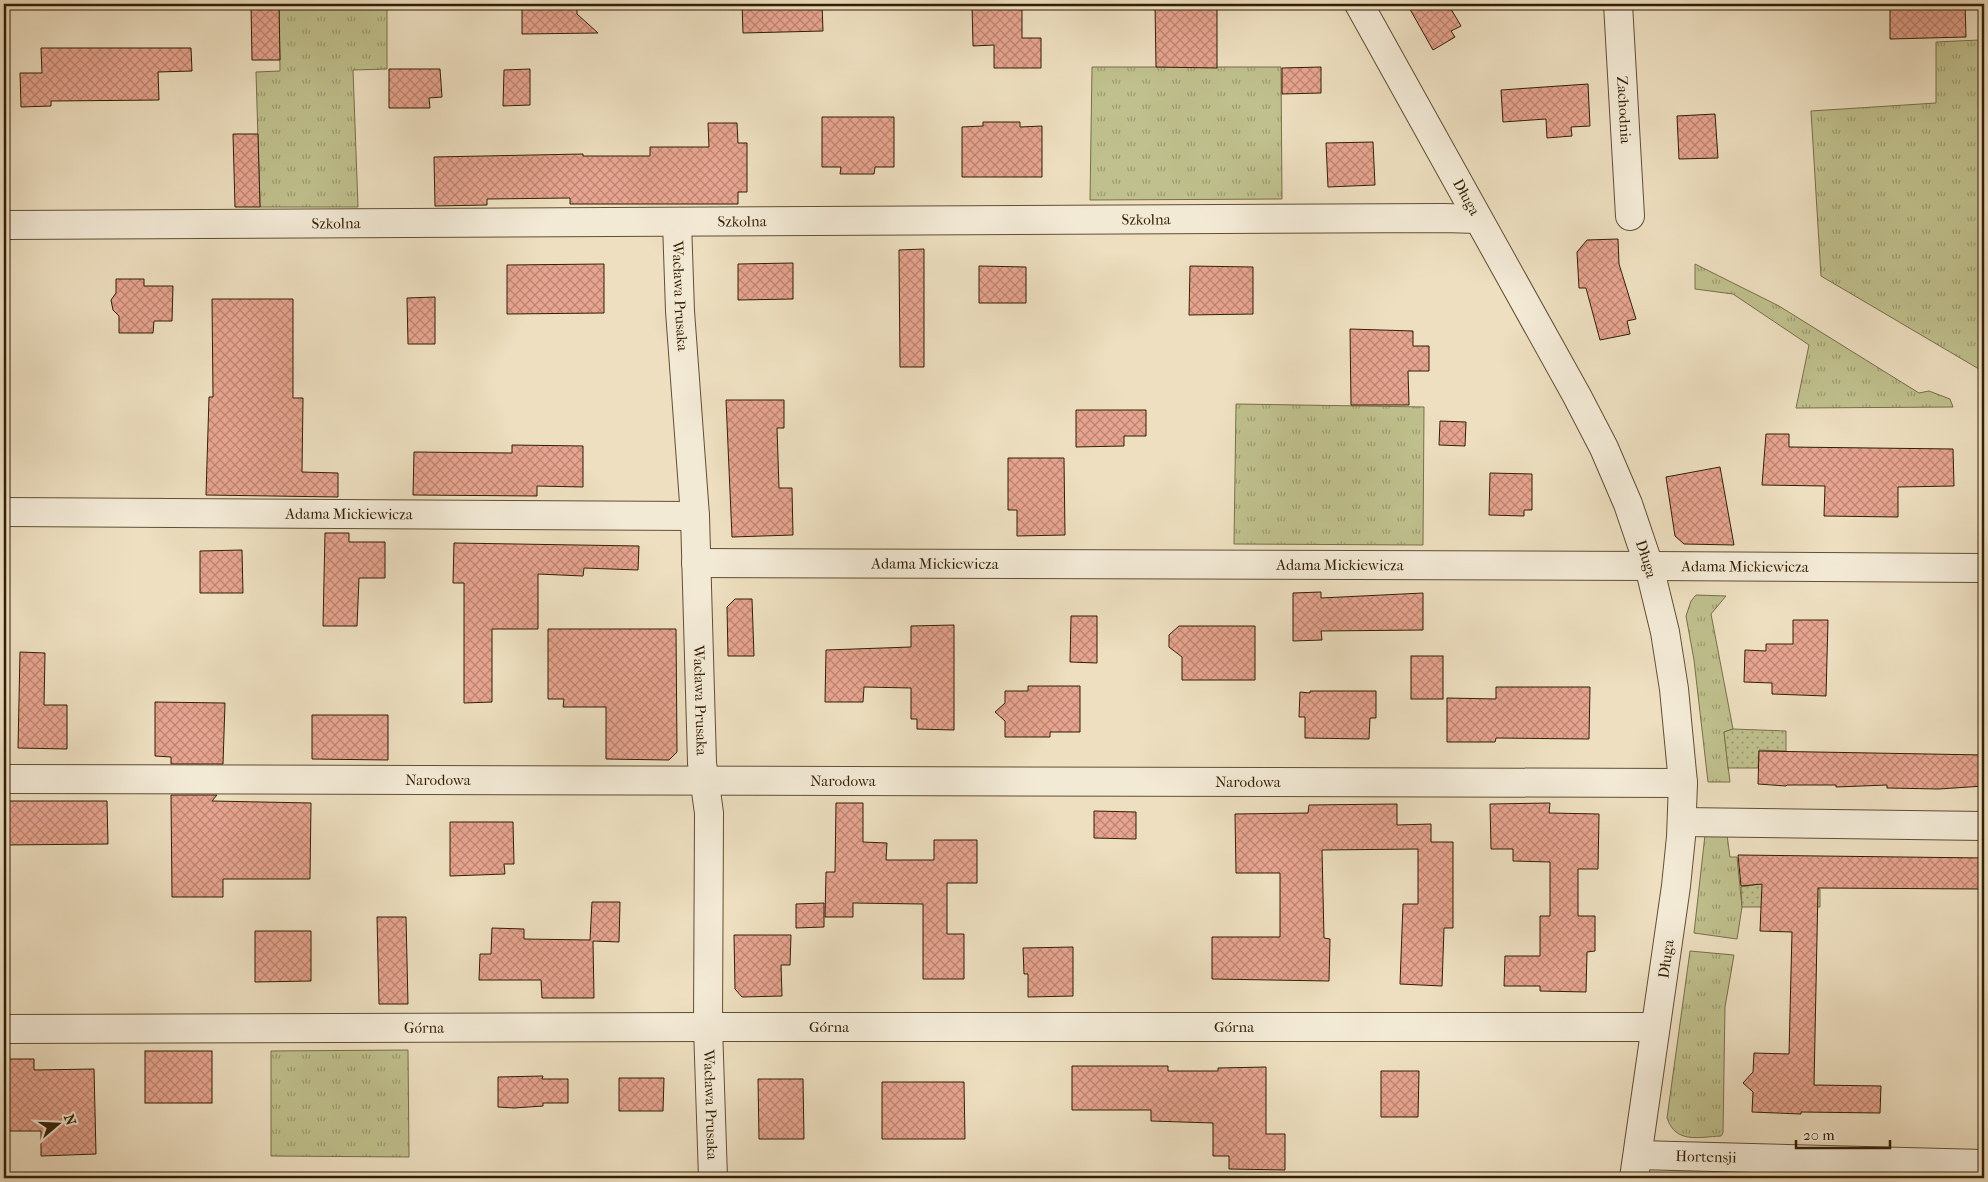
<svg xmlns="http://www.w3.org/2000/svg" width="1988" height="1182" viewBox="0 0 1988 1182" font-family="'IM FELL French Canon',serif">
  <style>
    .grass { fill: url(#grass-tufts); stroke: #787048 }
    .garden { fill: url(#garden-dots); stroke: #787048 }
    .building { fill: url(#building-cross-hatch); stroke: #321f04 }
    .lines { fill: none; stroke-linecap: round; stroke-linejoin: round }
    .minor-casing { stroke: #614f33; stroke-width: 30 }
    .minor { stroke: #f3ead6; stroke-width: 28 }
    .labels { text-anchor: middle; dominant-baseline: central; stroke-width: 4; stroke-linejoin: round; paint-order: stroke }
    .street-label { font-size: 15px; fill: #321f04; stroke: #f3ead6 }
  </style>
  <defs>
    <pattern id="grass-tufts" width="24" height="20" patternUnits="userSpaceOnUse" patternTransform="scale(1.25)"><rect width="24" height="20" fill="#bfc08d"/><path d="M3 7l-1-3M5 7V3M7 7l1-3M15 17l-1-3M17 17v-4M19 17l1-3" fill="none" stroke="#9c9b71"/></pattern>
    <pattern id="garden-dots" width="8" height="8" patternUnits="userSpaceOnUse" patternTransform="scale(1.25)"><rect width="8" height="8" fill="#bfc08d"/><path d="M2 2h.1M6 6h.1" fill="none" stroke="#9c9b71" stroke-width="1.8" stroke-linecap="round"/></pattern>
    <pattern id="building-cross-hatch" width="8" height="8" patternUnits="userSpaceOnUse" patternTransform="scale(1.25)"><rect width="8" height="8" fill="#e7a48f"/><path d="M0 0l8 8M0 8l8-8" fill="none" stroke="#bc8573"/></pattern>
  </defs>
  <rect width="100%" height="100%" fill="#eddfc0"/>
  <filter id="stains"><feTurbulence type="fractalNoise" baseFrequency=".004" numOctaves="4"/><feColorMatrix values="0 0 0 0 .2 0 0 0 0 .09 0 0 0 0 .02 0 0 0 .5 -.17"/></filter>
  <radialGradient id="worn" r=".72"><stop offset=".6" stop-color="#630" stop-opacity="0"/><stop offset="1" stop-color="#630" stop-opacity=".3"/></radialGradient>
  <g class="grass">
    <polygon points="279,4 387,4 387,69 353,70 358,207 260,207 256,72 280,71"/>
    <polygon points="1979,40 1984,247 1984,372 1821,276 1811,111 1936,103 1936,42"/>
    <polygon points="1092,67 1281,67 1282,199 1090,200"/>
    <polygon points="1695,264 1779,306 1919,393 1929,391 1950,399 1953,407 1796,408 1809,345 1733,294 1695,289"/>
    <polygon points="1236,404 1424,407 1423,545 1234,544"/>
    <polygon points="1696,595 1726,596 1711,614 1733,729 1724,732 1730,782 1708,782 1694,660 1686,616 1691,601"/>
    <polygon points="1705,835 1727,835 1730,857 1737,857 1742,907 1737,939 1694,933"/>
    <path d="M1690,951L1734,955L1725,1007L1723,1133L1721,1136C1698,1137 1676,1144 1667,1118Z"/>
    <polygon points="408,1050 409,1157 271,1156 271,1051"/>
  </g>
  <g class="garden">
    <polygon points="1733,729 1786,731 1786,751 1759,750 1758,768 1728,768 1724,732"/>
    <polygon points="1759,861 1793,888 1820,889 1820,907 1742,907 1741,887 1759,884"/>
  </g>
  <g class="building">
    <polygon points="251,4 279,4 280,60 252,60"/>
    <polygon points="522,4 577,4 577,14 598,33 522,34"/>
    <polygon points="742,4 822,4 823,31 743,33"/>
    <polygon points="972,4 1022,4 1022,38 1041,38 1041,68 994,68 994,45 973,46"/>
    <polygon points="1155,4 1217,4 1217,68 1156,67"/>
    <polygon points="1407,4 1448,4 1461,26 1451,31 1455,37 1433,50"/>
    <polygon points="1890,4 1965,4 1966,37 1890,39"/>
    <polygon points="41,48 191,48 192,71 158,72 159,100 51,101 51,106 21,107 20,73 42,73"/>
    <polygon points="1321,67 1321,93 1282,94 1282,68"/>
    <polygon points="389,69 440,69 442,97 429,98 430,108 389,108"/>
    <polygon points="530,69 530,105 503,106 504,70"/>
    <polygon points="1588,84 1590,126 1571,127 1572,136 1547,138 1546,119 1503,122 1501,90"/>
    <polygon points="1715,114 1718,158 1679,159 1677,116"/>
    <polygon points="822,117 894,117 894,167 875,167 874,174 840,174 841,167 822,167"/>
    <polygon points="983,122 1020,122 1020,127 1042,126 1042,177 962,177 962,127 983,126"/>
    <polygon points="708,123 737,123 738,143 747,143 747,192 738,192 738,204 570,204 570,198 487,199 487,205 435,206 434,157 583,154 583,156 650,156 650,147 709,147"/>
    <polygon points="233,134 258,134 260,207 235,207"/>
    <polygon points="1373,142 1375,185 1328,187 1326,143"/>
    <polygon points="1618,239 1619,264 1636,319 1627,321 1630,334 1600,340 1586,288 1579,288 1577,252 1587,240"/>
    <polygon points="924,249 924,367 900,367 899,250"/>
    <polygon points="793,263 793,299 738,300 738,264"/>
    <polygon points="604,264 604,313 507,314 507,265"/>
    <polygon points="979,266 1026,267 1026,303 979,303"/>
    <polygon points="1190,266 1253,267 1253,314 1189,315"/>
    <polygon points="116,279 144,279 144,286 173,286 172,321 154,321 153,333 119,333 119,316 113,310 111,300 116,293"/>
    <polygon points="435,297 435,344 408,344 407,298"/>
    <polygon points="212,299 293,299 293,398 303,398 302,472 338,473 338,497 206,495 209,397 213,397"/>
    <polygon points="1350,329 1413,331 1413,346 1429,346 1429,371 1408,371 1409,405 1351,405"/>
    <polygon points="726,400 784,400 784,428 777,428 779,488 792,488 793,535 732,537"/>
    <polygon points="1076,410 1146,410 1146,436 1124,436 1124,446 1076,447"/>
    <polygon points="1440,421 1466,422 1465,446 1439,445"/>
    <polygon points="1766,434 1789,434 1789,447 1953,449 1954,486 1898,487 1898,517 1824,516 1825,486 1762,485"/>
    <polygon points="512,445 583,446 583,487 537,486 537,496 413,495 414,452 512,453"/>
    <polygon points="1008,458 1064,458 1065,535 1017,536 1017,510 1008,510"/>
    <polygon points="1720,467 1734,545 1684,544 1675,536 1666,477"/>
    <polygon points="1490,473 1532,474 1532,510 1524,510 1524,516 1489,515"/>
    <polygon points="325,533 349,533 349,542 385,542 385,578 359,578 357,626 323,626"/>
    <polygon points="454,543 639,546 638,570 584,568 583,576 538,574 538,629 492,629 492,702 464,703 464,583 453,583"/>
    <polygon points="242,550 243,593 200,593 200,551"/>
    <polygon points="1321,592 1321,598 1423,593 1423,630 1321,631 1322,640 1293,641 1293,593"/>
    <polygon points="735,599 752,599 754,656 728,656 727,607"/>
    <polygon points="1071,616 1097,616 1097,663 1070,662"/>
    <polygon points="1793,620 1828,620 1826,696 1772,694 1772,683 1744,682 1745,650 1766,651 1766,644 1793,644"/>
    <polygon points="954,625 954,730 917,729 917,719 911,719 911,688 864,687 863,702 825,702 826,650 911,647 911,626"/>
    <polygon points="1179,626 1255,626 1255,680 1182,680 1182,657 1169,647 1169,635"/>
    <polygon points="548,629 676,629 677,752 669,760 606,759 606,707 563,707 564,699 548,699"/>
    <polygon points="20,652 45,653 44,705 67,705 67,749 18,748"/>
    <rect x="1411" y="656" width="32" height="43"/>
    <polygon points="1028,686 1080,686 1080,732 1050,732 1050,737 1005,737 1005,721 995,712 1005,703 1005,691 1028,691"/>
    <polygon points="1496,687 1590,687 1589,739 1496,738 1495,742 1447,742 1447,698 1496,699"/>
    <polygon points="1310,691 1376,691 1376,718 1370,718 1369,739 1305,738 1305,717 1299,717 1300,692 1310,693"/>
    <polygon points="155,702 225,703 223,764 171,764 171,757 155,756"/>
    <polygon points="312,715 388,715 388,760 312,759"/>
    <polygon points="1759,751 1984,755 1984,786 1939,789 1887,788 1887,785 1836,787 1836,785 1787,785 1786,786 1758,784"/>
    <polygon points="171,795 217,795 212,801 311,803 310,879 223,879 223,897 172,897"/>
    <polygon points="4,801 107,801 108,844 4,845"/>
    <polygon points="836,803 863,803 863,842 887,843 886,860 934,860 934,840 977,840 977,883 947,883 947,934 964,934 964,979 923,979 923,904 853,903 853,917 825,917 826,872 835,872"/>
    <polygon points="1550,803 1549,813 1599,814 1598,869 1578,869 1578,916 1595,916 1595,951 1587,952 1586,992 1540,991 1540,986 1504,986 1505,956 1540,956 1540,916 1550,916 1550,862 1513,861 1513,849 1491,849 1490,804"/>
    <polygon points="1397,804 1397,825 1431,824 1431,842 1453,842 1453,928 1444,928 1442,986 1400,984 1403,904 1418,904 1418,849 1322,850 1324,938 1330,939 1329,981 1212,979 1212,937 1280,937 1280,873 1236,873 1235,814 1308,813 1309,805"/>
    <polygon points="1094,811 1136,812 1136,839 1094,838"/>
    <polygon points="450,822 513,822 514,864 504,864 505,874 450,876"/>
    <polygon points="1738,855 1984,858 1984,889 1818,888 1814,1085 1881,1086 1880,1113 1801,1112 1801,1114 1752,1112 1753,1092 1743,1083 1753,1072 1754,1053 1789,1054 1792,932 1760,931 1762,884 1741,886"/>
    <polygon points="592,902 620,902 619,942 593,941 594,998 542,998 541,980 479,980 480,954 491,954 492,928 524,929 524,939 590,940"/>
    <polygon points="824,903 824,927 796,928 796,904"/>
    <polygon points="377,917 406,917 408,1004 379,1004"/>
    <polygon points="255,931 311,931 311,981 255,982"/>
    <polygon points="734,935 791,935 790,965 781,965 782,996 742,997 735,989"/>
    <polygon points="1073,947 1073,996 1028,997 1028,974 1024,974 1023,948"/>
    <rect x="145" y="1051" width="67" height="52"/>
    <polygon points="4,1059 34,1059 34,1070 94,1069 96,1154 41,1156 41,1131 4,1131"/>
    <polygon points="1072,1066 1168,1066 1168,1071 1218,1071 1218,1068 1266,1067 1266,1134 1285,1134 1285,1170 1229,1169 1229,1156 1213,1156 1213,1123 1151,1121 1151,1110 1072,1110"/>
    <polygon points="1381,1071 1419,1071 1418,1117 1381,1117"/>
    <polygon points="543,1076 542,1079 568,1079 568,1103 543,1103 543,1106 514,1108 498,1107 498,1077"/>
    <polygon points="619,1078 664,1078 663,1111 619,1111"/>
    <polygon points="758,1079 803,1079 804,1139 759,1139"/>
    <polygon points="882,1082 964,1082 965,1139 882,1139"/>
  </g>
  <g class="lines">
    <g class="minor-casing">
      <g id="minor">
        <path id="s1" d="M1359,4L1577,396L1604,448L1628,504L1649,566L1665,632L1674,689L1683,783L1681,837L1676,886L1634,1178"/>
        <path id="s2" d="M1618,4L1630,216"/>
        <path id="s3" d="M677,222L680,311L695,516L702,763L709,813L708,1027L713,1178"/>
        <path id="s4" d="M4,225L1444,218L1478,219"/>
        <path id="s5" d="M4,512L695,516"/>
        <path id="s6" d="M696,563L1649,566L1984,568"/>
        <path id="s7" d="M4,779L1683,783"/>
        <polyline points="1682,822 1984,826"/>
        <path id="s8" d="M4,1029L708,1027H1655"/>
        <path id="s9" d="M1638,1155L1984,1164"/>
      </g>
    </g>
    <use href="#minor" class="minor"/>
  </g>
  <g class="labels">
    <g class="street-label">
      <text stroke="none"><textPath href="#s2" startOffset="106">Zachodnia</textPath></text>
      <text stroke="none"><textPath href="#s1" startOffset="221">Długa</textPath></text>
      <text stroke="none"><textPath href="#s4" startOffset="1142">Szkolna</textPath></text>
      <text stroke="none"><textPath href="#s4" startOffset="738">Szkolna</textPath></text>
      <text stroke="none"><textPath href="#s4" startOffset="332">Szkolna</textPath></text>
      <text stroke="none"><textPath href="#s3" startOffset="74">Wacława Prusaka</textPath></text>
      <text stroke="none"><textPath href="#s5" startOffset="345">Adama Mickiewicza</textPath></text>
      <text stroke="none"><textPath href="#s1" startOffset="626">Długa</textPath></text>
      <text stroke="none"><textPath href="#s6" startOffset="239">Adama Mickiewicza</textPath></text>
      <text stroke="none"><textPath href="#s6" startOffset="644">Adama Mickiewicza</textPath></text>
      <text stroke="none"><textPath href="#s6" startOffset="1049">Adama Mickiewicza</textPath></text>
      <text stroke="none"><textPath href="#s3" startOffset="479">Wacława Prusaka</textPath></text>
      <text stroke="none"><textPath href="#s7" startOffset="434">Narodowa</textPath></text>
      <text stroke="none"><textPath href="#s7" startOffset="839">Narodowa</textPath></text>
      <text stroke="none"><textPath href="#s7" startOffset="1244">Narodowa</textPath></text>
      <text transform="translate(1666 959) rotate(-82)">Długa</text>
      <text stroke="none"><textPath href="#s8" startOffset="1230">Górna</textPath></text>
      <text stroke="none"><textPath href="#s8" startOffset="420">Górna</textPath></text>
      <text stroke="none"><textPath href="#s8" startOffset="825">Górna</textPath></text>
      <text stroke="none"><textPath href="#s3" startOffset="884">Wacława Prusaka</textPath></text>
      <text stroke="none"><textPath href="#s9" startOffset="68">Hortensji</textPath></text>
    </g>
  </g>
  <rect width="1988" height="1182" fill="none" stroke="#eddfc0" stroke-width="20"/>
  <rect x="5" y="5" width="1978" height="1172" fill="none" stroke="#321f04" stroke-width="2.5"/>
  <rect x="10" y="10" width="1968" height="1162" fill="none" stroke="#321f04"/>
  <g transform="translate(58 1124) rotate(71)" stroke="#f3ead6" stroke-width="4" paint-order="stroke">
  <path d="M0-4L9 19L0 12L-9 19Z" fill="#321f04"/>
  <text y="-8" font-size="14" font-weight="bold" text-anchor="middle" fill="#321f04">N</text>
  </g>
  <path d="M1796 1140v8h94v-8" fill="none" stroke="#321f04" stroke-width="2.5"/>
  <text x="1803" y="1140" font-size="15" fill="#321f04" stroke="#f3ead6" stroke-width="4" paint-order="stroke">20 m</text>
  <rect width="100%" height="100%" filter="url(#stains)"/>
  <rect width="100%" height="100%" fill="url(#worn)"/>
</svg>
